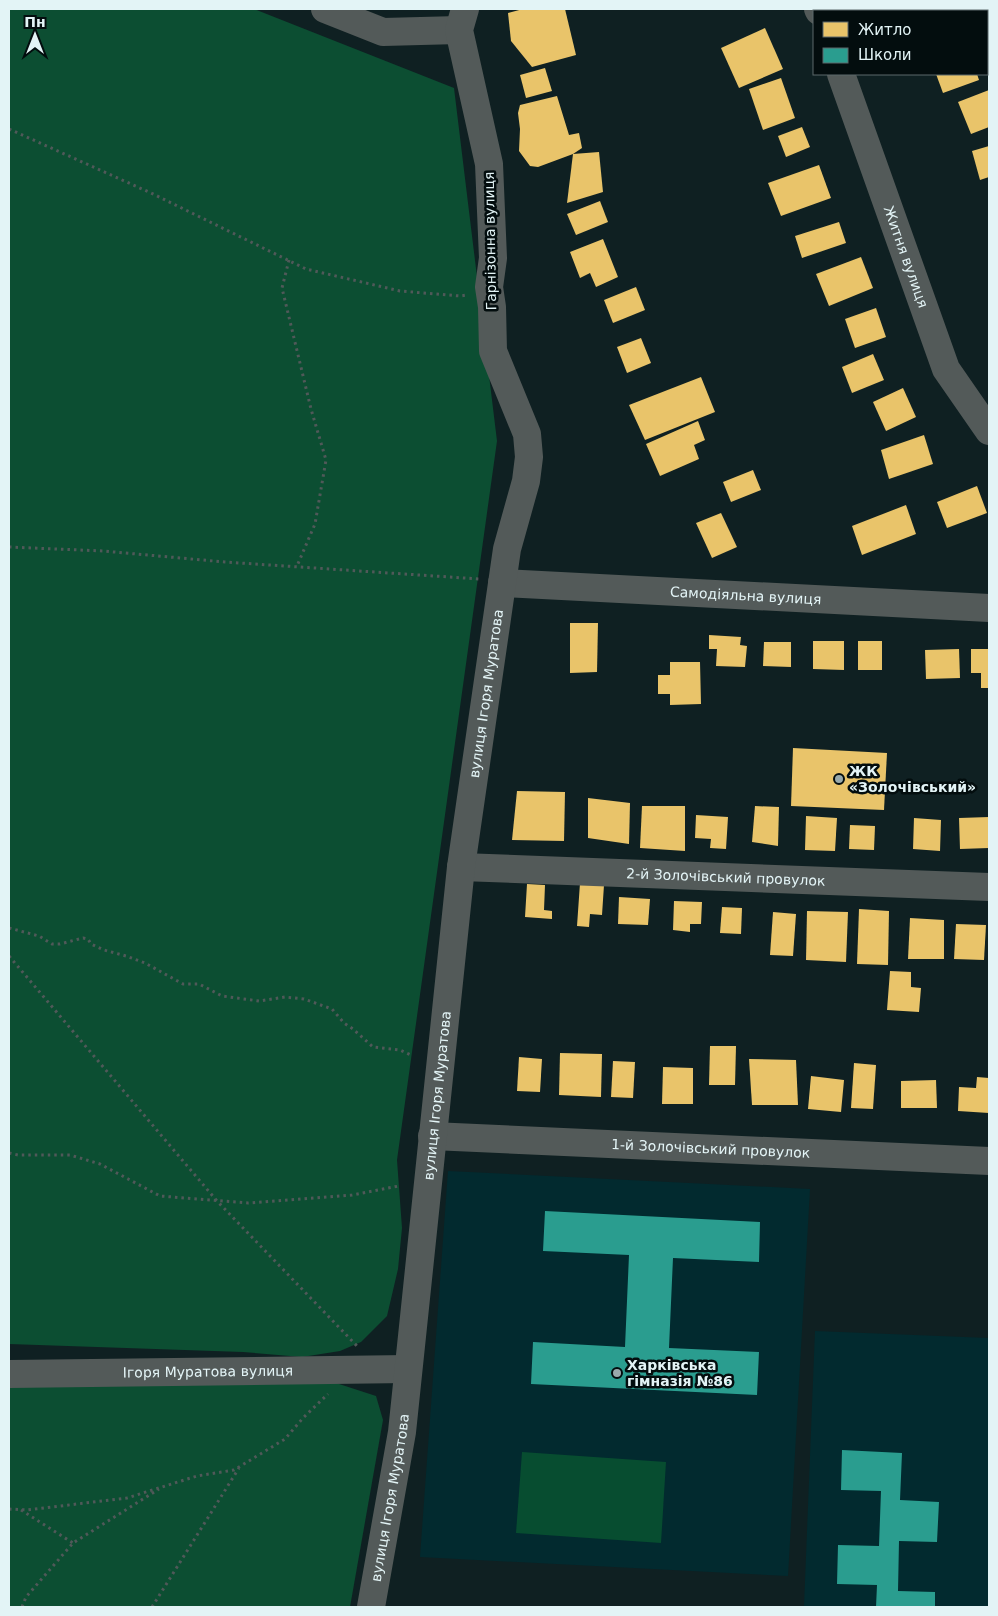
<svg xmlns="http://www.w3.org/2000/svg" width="998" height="1616" viewBox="0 0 998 1616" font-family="'DejaVu Sans',sans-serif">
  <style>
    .built { fill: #022a2f }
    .green { fill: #074d30 }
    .forest { fill: #0c4e32 }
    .homes { fill: #e9c46a }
    .schools { fill: #2a9d8f }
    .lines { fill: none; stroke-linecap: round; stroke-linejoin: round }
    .path { stroke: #505959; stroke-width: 3; stroke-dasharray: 2.5 4; stroke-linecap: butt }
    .minor { stroke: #535a59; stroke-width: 28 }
    .poi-dot { fill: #99aaac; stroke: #030d0e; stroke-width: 2 }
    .labels { text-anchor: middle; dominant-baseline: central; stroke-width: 5; stroke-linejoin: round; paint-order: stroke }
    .street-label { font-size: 14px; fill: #e3f4f6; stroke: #030d0e }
    .poi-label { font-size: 14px; font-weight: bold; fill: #e3f4f6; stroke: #030d0e; text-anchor: start }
  </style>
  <rect width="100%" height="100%" fill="#0f2022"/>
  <g class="built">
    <polygon points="448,1171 810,1189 788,1576 420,1557"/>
    <polygon points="815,1331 989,1338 989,1607 804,1607"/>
  </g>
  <polygon class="green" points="522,1452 666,1462 661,1543 516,1533"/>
  <g class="forest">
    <polygon points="9,9 254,9 454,88 497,441 397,1160 402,1228 398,1269 387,1316 361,1342 340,1351 302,1357 243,1352 9,1344"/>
    <polygon points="9,1381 336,1383 376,1396 383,1420 350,1607 9,1607"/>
  </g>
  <g class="homes">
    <polygon points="523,9 565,9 576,55 532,67 511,41 508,13"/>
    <polygon points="765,28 783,69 739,88 721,48"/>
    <polygon points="545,68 552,91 526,98 520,75"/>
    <polygon points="936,74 977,74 979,80 943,93"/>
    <polygon points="781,78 795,118 763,130 749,89"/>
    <polygon points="989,90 989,127 971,134 958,102"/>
    <polygon points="557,96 569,135 579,133 582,148 573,154 538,167 530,166 519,151 520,129 518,113 520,105"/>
    <polygon points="802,127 810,147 786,157 778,136"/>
    <polygon points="989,146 989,177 980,180 972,151"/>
    <polygon points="599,152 603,192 567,203 573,154"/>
    <polygon points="819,165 831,198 781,216 768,183"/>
    <polygon points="600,201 608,222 576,235 567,214"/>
    <polygon points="839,222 846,243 802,258 795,236"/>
    <polygon points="603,239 618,277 596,287 590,273 580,278 570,252"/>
    <polygon points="861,257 873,288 829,306 816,274"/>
    <polygon points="636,287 645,310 613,323 604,300"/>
    <polygon points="876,308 886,337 855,348 845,319"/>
    <polygon points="641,338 651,363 627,373 617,347"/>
    <polygon points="873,354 884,380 852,393 842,367"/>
    <polygon points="701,377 715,412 645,440 629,405"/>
    <polygon points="903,388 916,417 886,431 873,402"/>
    <polygon points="698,421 705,440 694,445 699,459 660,476 646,444"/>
    <polygon points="924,435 933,464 889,479 881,450"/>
    <polygon points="753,470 761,490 731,502 723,482"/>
    <polygon points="977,486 987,513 947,528 937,502"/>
    <polygon points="906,505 916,534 862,555 852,526"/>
    <polygon points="721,513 737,547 712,558 696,523"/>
    <polygon points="570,623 598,623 597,672 570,673"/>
    <polygon points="709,635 741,637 740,645 747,646 745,667 716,666 717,649 709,649"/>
    <polygon points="813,641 844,641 844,670 813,669"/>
    <rect x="858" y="641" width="24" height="29"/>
    <polygon points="764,642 791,642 791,667 763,666"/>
    <polygon points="959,649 960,678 926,679 925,650"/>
    <polygon points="971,649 989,649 989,688 981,688 981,673 971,673"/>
    <polygon points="670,662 700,662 701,704 670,705 670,694 658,694 658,675 670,675"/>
    <polygon points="793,748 887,753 884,810 791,806"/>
    <polygon points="517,791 565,792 564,841 512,840"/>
    <polygon points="588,798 630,803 629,844 588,838"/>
    <polygon points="642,806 685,806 685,851 640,848"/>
    <polygon points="755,806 779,807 778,846 752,842"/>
    <polygon points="696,815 728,817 726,849 710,848 711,839 695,838"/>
    <polygon points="806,816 837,818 835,851 805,850"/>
    <polygon points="989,817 989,848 960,849 959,818"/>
    <polygon points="914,818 941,820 940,851 913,849"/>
    <polygon points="850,825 875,826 874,850 849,849"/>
    <polygon points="580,883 604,885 602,915 590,914 589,927 577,926"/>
    <polygon points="527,884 545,885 544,910 552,911 552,919 525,917"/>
    <polygon points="619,897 650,899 648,925 618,924"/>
    <polygon points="674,901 702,902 701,924 690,924 690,932 673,930"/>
    <polygon points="722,907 742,908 741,934 720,933"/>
    <polygon points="859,909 889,911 888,965 857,964"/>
    <polygon points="807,911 848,912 846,962 806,960"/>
    <polygon points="773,912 796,914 793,956 770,955"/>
    <polygon points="910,918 944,920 944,959 908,959"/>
    <polygon points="956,924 986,925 984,960 954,959"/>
    <polygon points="890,971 911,972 911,987 921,988 919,1012 887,1010"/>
    <polygon points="710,1046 736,1046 735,1085 709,1085"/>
    <polygon points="560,1053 602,1054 601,1097 559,1095"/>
    <polygon points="519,1057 542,1059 540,1092 517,1091"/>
    <polygon points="749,1059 796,1060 798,1105 752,1105"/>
    <polygon points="613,1061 635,1062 633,1098 611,1097"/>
    <polygon points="854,1063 876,1065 873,1109 851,1108"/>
    <polygon points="663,1067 693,1068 693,1104 662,1104"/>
    <polygon points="811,1076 844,1080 841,1112 808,1109"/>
    <polygon points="977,1077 989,1078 989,1113 958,1111 959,1087 976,1088"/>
    <polygon points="936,1080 937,1108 901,1108 901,1081"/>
  </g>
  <g class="schools">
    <polygon points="545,1211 760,1222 759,1262 673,1258 669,1348 759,1352 757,1395 531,1384 533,1342 625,1347 629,1255 543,1251"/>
    <polygon points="842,1450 902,1453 900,1500 939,1502 937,1542 899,1541 898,1591 935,1592 935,1607 876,1607 877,1585 837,1584 838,1545 879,1546 881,1491 841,1490"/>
  </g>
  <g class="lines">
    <g class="path">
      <polyline points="9,129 151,193 306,269 400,291 460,296 467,295"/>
      <polyline points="289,260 282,288 311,409 326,460 315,524 297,566"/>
      <polyline points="9,547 103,551 225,562 479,579"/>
      <polyline points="9,928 39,936 52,944 60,944 83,938 88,939 91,944 104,950 126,956 145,963 183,984 199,984 222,996 259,1001 285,997 304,999 332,1009 344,1023 353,1029 373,1047 400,1050 411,1055"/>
      <polyline points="9,956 217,1201 357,1346"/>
      <polyline points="9,1153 18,1155 70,1155 100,1164 160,1196 248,1203 352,1195 399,1186"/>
      <polyline points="9,1509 27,1510 127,1498 197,1476 234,1470 285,1439 303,1418 328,1394"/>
      <polyline points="21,1510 73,1543"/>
      <polyline points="22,1607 26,1597 73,1543 159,1489"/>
      <polyline points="152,1607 239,1468"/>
    </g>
    <g class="minor">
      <polyline points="325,9 383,32 459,30"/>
      <polyline points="818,9 819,11"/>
      <path id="s1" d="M841,74L946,369L989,431"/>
      <path id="s2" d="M502,583L989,608"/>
      <path id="s3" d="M461,867L989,887"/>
      <path id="s4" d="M432,1136L989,1161"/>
      <path id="s5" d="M9,1374L408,1369"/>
      <path id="s6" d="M371,1607L402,1432L461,867L507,549L526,481L529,457L527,434L493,351L492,307L489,287L493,258L489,164L459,30L465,9"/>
    </g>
  </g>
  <g class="poi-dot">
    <circle cx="839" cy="779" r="5"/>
    <circle cx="617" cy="1373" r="5"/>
  </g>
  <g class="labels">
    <g class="street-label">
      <text transform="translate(490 241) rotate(-91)">Гарнізонна вулиця</text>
      <text stroke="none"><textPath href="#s1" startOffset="194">Житня вулиця</textPath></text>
      <text stroke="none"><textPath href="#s2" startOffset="244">Самодіяльна вулиця</textPath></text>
      <text stroke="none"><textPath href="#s6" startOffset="921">вулиця Ігоря Муратова</textPath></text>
      <text stroke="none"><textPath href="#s3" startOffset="265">2-й Золочівський провулок</textPath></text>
      <text stroke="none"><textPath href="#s6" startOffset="516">вулиця Ігоря Муратова</textPath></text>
      <text stroke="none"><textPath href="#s4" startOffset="279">1-й Золочівський провулок</textPath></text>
      <text stroke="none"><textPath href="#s5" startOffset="199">Ігоря Муратова вулиця</textPath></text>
      <text stroke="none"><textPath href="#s6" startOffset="111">вулиця Ігоря Муратова</textPath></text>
    </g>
    <g class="poi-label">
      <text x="849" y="771">ЖК<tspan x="849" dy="16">«Золочівський»</tspan></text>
      <text x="627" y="1365">Харківська<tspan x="627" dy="16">гімназія №86</tspan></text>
    </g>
  </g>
  <rect width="998" height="1616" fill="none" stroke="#e3f4f6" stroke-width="20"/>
  <rect x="813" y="10" width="175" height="65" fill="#030d0e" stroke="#5d696b"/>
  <rect x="823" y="22" width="25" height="15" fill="#e9c46a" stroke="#5d696b"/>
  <text x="858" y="35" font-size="15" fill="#e3f4f6">Житло</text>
  <rect x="823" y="48" width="25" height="15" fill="#2a9d8f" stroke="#5d696b"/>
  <text x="858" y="60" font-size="15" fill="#e3f4f6">Школи</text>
  <g transform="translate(35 35)" stroke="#030d0e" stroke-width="4" paint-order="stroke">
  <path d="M0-4L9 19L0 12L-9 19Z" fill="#e3f4f6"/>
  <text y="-8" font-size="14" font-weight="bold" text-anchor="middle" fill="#e3f4f6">Пн</text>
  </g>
</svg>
